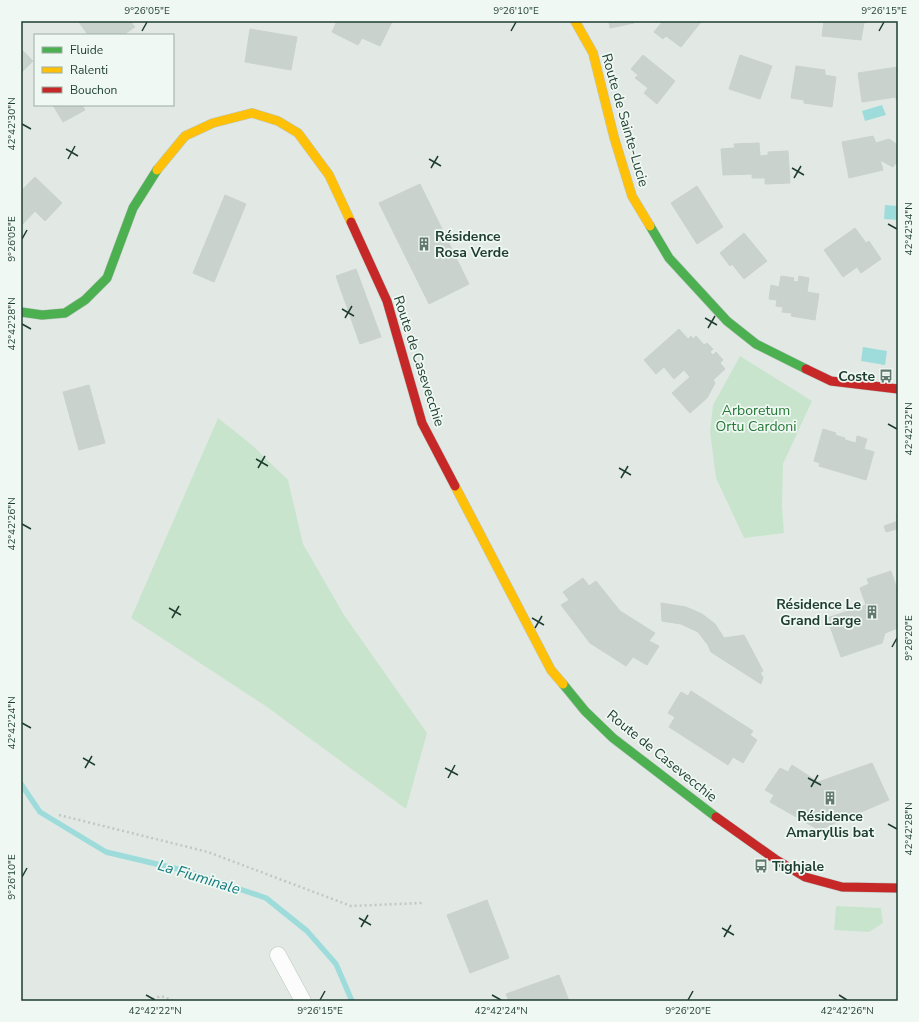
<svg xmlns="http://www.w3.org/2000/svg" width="919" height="1022" viewBox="0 0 919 1022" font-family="'Nunito Sans',sans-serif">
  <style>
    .green { fill: #c9e4cd }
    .water { fill: #9ddcdb }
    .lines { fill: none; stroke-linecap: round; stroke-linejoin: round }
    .stream { stroke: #9ddcdb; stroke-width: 5.5 }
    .building { fill: #cad2ce; stroke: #cad2ce }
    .street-casing { stroke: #bfc6c2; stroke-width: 17 }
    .fast-casing { stroke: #bbc5c0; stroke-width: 10 }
    .slow-casing { stroke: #bbc5c0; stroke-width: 10 }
    .jam-casing { stroke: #bbc5c0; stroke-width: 10 }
    .path { stroke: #bfc9c4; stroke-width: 2.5; stroke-dasharray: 2 3; stroke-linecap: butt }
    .street { stroke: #fbfcfb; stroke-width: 16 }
    .fast { stroke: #4caf50; stroke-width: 9 }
    .slow { stroke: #ffc107; stroke-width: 9 }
    .jam { stroke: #c62828; stroke-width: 9 }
    .ticks { fill: none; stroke: #1e3d30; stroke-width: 1.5 }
    .labels { text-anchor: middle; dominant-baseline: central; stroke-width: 3.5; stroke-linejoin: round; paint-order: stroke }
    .street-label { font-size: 14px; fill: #1e3d30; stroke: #eff8f2 }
    .poi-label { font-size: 14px; font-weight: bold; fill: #1e3d30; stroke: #eff8f2; text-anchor: start }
    .park-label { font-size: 14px; fill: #257838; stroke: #eff8f2 }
    .water-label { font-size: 15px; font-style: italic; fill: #137c7e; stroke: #eff8f2 }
    .neatline { fill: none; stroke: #1e3d30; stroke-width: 1.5 }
    .ticks-label { font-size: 10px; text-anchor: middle; fill: #1e3d30 }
  </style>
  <rect width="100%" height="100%" fill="#e2e9e5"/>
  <g class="green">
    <polygon points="740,356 812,401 783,464 782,505 784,533 744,538 716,478 710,432 713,405"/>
    <polygon points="218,418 252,445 288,480 303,544 344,615 427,733 406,809 267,707 131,618"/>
    <polygon points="836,906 881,908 883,923 869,932 834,930"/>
  </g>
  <g class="water">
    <polygon points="882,105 886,115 865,121 862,111"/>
    <polygon points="885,205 898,206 898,220 884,219"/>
    <polygon points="863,347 887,351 885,365 861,361"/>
  </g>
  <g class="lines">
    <polyline class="stream" points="21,784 40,812 106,852 186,871 266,898 307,931 336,964 352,1001"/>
  </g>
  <g class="building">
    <polygon points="81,21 130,21 135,27 123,35 88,35 79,22"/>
    <polygon points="337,21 390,21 392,22 380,46 362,38 358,45 332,32"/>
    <polygon points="609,21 634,21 634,23 610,28"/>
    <polygon points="663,21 700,21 701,22 681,47 666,36 663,39 654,32"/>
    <polygon points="824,21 869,21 864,23 861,40 822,36"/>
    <polygon points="250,29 297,37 291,70 245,62"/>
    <polygon points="21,49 33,61 21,73"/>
    <polygon points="643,55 675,81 657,104 644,93 648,88 635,78 638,75 631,69"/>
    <polygon points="740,55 772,66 760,99 729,89"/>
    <polygon points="796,66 825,70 825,75 836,77 832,107 804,103 804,100 791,98"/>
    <polygon points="898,67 898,100 896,100 896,97 862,102 858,73"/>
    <polygon points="53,105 82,105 85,110 63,122"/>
    <polygon points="873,136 876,143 889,139 898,145 898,160 893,167 880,160 883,170 849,178 842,142"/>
    <polygon points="759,143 760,156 768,155 768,152 788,151 790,183 765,184 765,178 752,178 752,174 723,175 721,149 735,148 734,144"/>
    <polygon points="35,177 62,203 45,221 35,211 21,226 21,191"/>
    <polygon points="420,184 469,284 429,304 379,203"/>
    <polygon points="697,186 723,227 697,244 671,203"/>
    <polygon points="225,195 246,204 214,282 193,273"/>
    <polygon points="855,228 866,243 869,241 881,259 861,273 857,267 843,277 824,250"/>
    <polygon points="744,233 767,261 744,279 732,264 730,266 720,253"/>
    <polygon points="356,269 381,337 360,344 336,276"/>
    <polygon points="781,276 794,278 793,281 798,282 799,276 809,278 807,292 819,294 815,320 791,316 792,313 782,312 783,307 776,306 777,300 769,299 771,285 779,287"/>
    <polygon points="679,329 688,339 691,336 693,339 696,336 704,345 707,343 713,349 710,352 713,355 716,352 723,360 720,363 725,369 713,380 715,383 707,398 690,413 672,393 690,377 684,370 674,379 664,367 656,374 644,360"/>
    <polygon points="89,385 105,443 79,450 63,392"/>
    <polygon points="823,429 836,433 835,435 845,438 845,440 856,443 857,436 867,439 864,449 874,452 866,480 819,466 820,463 814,461"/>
    <polygon points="898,513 898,532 897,529 886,532 884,526 898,521 896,514"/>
    <polygon points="891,571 898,592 898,628 885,633 882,643 841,657 827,618 866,605 860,588 869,584 867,579"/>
    <polygon points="583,578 589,586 596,581 620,611 655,633 649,641 659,646 647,665 633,657 626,666 590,643 561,605 569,600 563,592"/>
    <polygon points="661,603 686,607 702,614 715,624 724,638 744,635 763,671 760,673 763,677 761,684 711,652 708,645 698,632 681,624 662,621"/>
    <polygon points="691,691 753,731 750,735 757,740 743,763 733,757 728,765 669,727 675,717 668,713 681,692 688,696"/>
    <polygon points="872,763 889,800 819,830 770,802 774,795 765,790 780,768 788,772 792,765 818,782"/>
    <polygon points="487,900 509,958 470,973 447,915"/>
    <polygon points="559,975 569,1001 509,1001 506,994"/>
  </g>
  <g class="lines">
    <g class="street-casing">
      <polyline id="street" points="278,955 303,1001"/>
    </g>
    <g class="fast-casing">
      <g id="fast">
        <polyline points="650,226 669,258 727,321 756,344 806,369"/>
        <polyline points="21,312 42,315 65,313 85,300 107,278 133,208 157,170"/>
        <polyline points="563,684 585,711 613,738 716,817"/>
      </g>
    </g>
    <g class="slow-casing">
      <g id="slow">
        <polyline points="575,21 593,53 614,137 632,196 650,226"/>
        <polyline points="157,170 185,136 213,123 252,113 278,121 298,133 329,175 351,222"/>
        <polyline points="455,486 551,670 563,684"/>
      </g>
    </g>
    <g class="jam-casing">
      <g id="jam">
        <polyline points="351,222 387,301 422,423 455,486"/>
        <polyline points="806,369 831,381 898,389"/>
        <polyline points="716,817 775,859 805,877 842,887 898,888"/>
      </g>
    </g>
    <g class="path">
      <polyline points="59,815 208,852 351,906 422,903"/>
      <polyline points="148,1001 161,996 174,1001"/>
    </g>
    <use href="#street" class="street"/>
    <use href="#fast" class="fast"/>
    <use href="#slow" class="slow"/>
    <use href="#jam" class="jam"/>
  </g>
  <path class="ticks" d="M142,31L147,22M511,31L516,22M879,31L884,22M22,124L31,129M66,149L78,156M68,159L75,146M429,159L441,166M431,168L438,156M792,168L804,175M794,178L801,166M888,224L897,229M22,239L27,230M342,309L354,316M345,318L352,306M705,318L717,325M22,324L31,329M708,328L715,316M888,424L897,429M256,459L268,466M258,468L265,456M619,468L631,475M621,478L628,466M22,524L31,529M169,608L181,615M172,618L179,606M532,618L544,625M535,628L542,616M892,647L897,638M22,723L31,728M83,758L95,765M85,768L92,756M445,768L458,775M448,778L455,765M808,778L821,785M811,787L818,775M888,824L897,829M22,877L27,868M359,918L371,925M361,927L368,915M722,928L734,935M724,937L731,925M146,995L155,1000M492,995L501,1000M839,995L847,1000M320,1000L325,991M688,1000L693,991"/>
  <defs>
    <g id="building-bare" transform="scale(1.08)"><path d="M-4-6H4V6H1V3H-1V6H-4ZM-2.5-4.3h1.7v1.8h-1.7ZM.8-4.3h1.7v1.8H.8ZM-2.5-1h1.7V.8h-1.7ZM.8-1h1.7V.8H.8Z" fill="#63796f" stroke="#eff8f2" stroke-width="2.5" paint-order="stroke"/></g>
    <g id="bus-bare" transform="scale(1.08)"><path d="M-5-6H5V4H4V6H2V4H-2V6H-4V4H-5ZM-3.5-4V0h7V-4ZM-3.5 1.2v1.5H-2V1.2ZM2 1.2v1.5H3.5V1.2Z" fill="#63796f" stroke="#eff8f2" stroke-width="2.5" paint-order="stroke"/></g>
  </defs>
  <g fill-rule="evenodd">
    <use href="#building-bare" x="424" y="244"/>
    <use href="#bus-bare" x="886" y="376"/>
    <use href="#building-bare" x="872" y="612"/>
    <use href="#building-bare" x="830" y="798"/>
    <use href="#bus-bare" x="761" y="866"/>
  </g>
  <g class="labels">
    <g class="street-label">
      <text transform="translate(625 120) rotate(74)">Route de Sainte-Lucie</text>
      <text transform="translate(419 361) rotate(72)">Route de Casevecchie</text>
      <text transform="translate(662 756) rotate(39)">Route de Casevecchie</text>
    </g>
    <g class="poi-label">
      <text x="435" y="236">Résidence<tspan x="435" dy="16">Rosa Verde</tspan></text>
      <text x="875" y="376" text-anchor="end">Coste</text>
      <text x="861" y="604" text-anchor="end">Résidence Le<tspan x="861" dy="16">Grand Large</tspan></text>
      <text x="830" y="816" text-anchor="middle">Résidence<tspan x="830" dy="16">Amaryllis bat</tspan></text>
      <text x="772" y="866">Tighjale</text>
    </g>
    <g class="park-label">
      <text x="756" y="410">Arboretum<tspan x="756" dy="16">Ortu Cardoni</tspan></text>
    </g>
    <g class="water-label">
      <text transform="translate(199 877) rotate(17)">La Fiuminale</text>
    </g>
  </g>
  <rect width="919" height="1022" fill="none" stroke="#eff8f2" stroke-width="44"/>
  <rect x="34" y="34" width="140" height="72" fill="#eff8f2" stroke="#9bada4"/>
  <rect x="42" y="47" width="20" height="6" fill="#4caf50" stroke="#9bada4"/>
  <text x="70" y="54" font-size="12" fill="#1e3d30">Fluide</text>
  <rect x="42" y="67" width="20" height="6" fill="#ffc107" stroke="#9bada4"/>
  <text x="70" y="74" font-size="12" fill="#1e3d30">Ralenti</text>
  <rect x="42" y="87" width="20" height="6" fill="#c62828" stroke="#9bada4"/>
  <text x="70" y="94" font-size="12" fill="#1e3d30">Bouchon</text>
  <rect x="22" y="22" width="875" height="978" class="neatline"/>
  <g class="ticks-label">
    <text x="147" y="14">9°26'05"E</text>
    <text x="516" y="14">9°26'10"E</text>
    <text x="884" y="14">9°26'15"E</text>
    <text transform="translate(11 124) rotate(-90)" y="4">42°42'30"N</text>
    <text transform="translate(908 229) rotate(-90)" y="4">42°42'34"N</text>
    <text transform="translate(11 239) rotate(-90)" y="4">9°26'05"E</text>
    <text transform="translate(11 324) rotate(-90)" y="4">42°42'28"N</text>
    <text transform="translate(908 429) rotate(-90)" y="4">42°42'32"N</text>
    <text transform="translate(11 524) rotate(-90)" y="4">42°42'26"N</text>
    <text transform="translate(908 638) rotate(-90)" y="4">9°26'20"E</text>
    <text transform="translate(11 723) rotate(-90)" y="4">42°42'24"N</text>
    <text transform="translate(908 829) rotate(-90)" y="4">42°42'28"N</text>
    <text transform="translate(11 877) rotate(-90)" y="4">9°26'10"E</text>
    <text x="155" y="1014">42°42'22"N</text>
    <text x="320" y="1014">9°26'15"E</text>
    <text x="501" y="1014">42°42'24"N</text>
    <text x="688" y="1014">9°26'20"E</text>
    <text x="847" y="1014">42°42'26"N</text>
  </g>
</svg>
